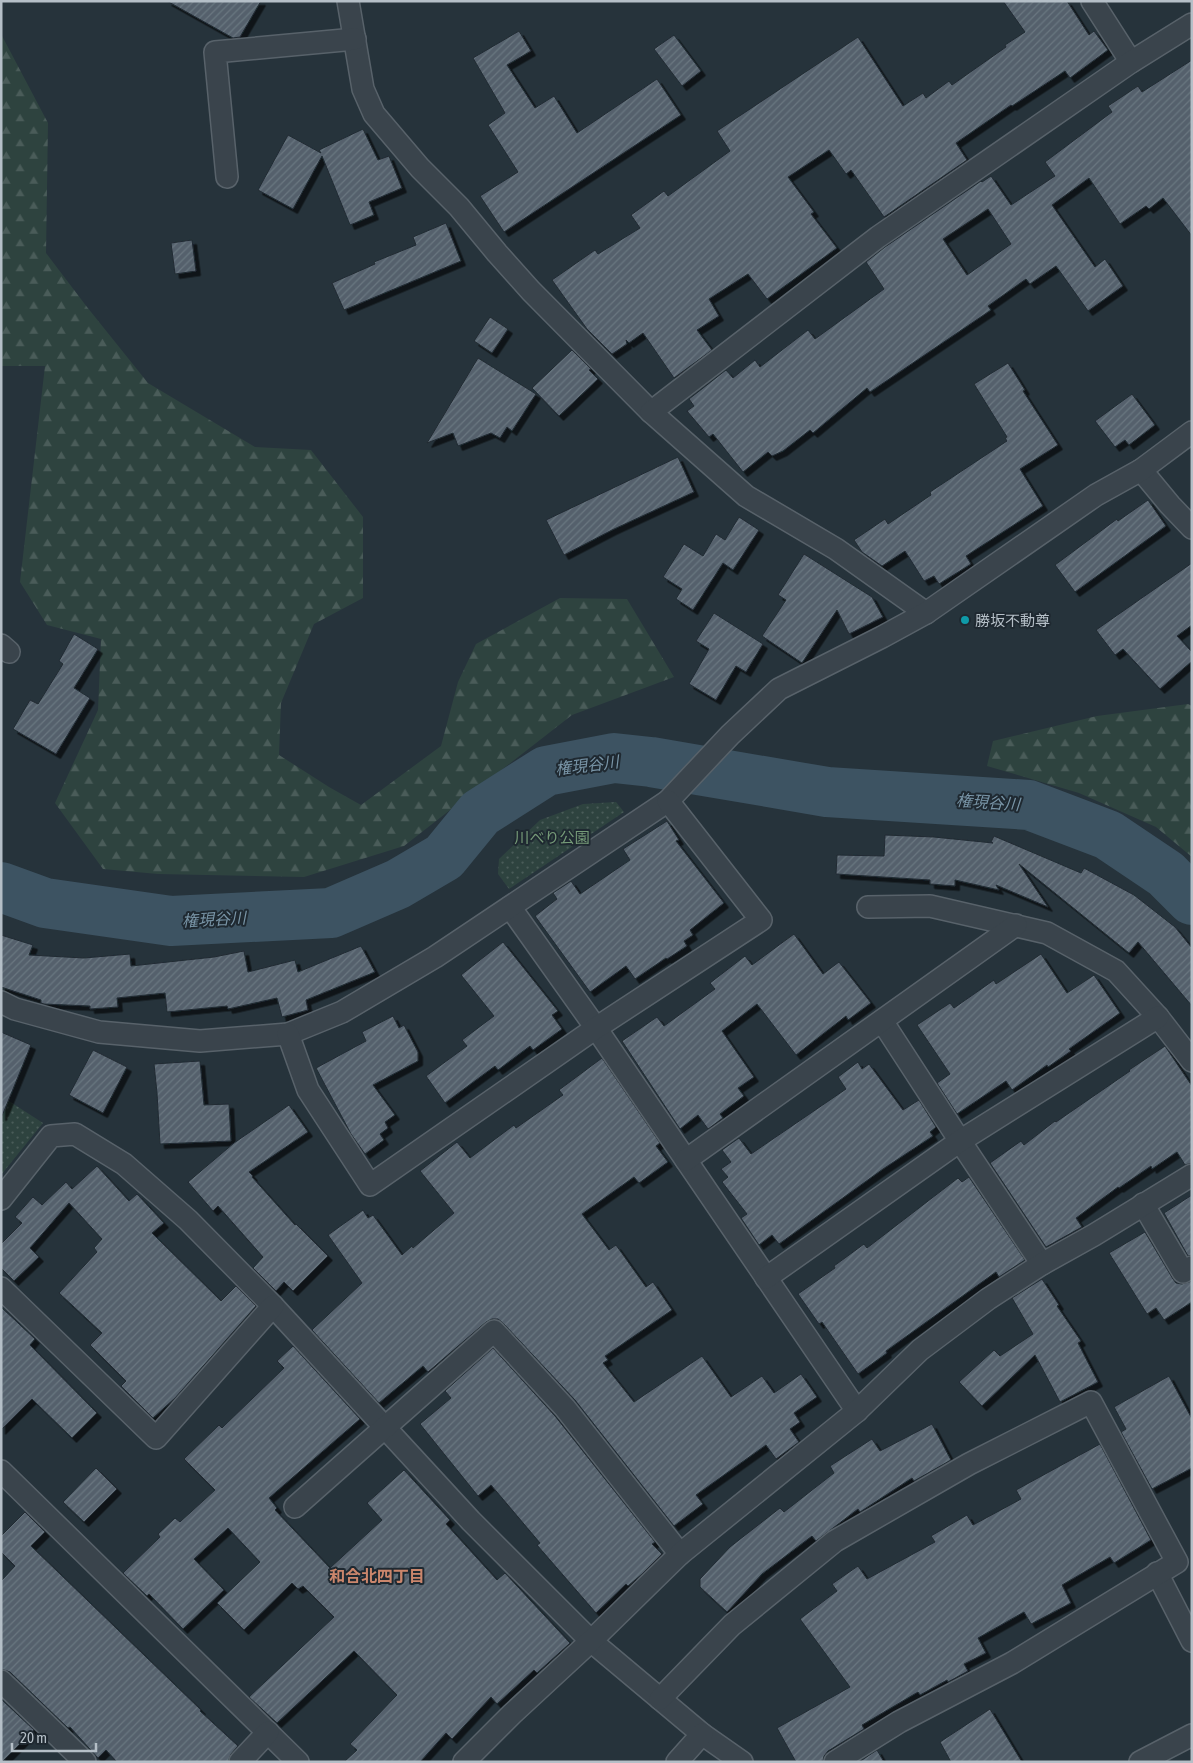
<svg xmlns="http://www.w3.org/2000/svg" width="1193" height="1763" viewBox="0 0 1193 1763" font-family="'Asap Condensed','Noto Sans JP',sans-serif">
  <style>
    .forest { fill: url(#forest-firs) }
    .park { fill: url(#park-dots) }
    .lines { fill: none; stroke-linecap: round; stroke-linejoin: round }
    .river { stroke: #3d5362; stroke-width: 50 }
    .building { fill: url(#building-hatch); stroke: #212b33; fill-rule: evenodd; filter: url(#shadow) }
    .minor-casing { stroke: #58626a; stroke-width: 24 }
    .minor { stroke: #3a444c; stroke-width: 21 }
    .culture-dot { fill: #0f9aa8; stroke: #1f2931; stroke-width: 2 }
    .labels { text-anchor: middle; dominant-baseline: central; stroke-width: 4; stroke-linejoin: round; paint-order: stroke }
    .poi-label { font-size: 15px; fill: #b5bfc7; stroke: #1f2931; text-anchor: start }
    .park-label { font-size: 15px; fill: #769b78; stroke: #1f2931 }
    .water-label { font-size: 16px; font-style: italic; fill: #7995a7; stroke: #1f2931 }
    .neighbourhood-label { font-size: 16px; font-weight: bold; fill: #cb866c; stroke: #1f2931 }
  </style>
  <defs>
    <pattern id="forest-firs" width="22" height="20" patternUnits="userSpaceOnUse" patternTransform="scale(1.25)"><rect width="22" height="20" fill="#2e433f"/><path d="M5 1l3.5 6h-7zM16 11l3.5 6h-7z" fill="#4a5c59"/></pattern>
    <pattern id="park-dots" width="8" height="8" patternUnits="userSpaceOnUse" patternTransform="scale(1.25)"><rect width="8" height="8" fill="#2e433f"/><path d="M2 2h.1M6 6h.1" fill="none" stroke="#4a5c59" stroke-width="1.8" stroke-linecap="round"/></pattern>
    <pattern id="building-hatch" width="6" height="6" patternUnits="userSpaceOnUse" patternTransform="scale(1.25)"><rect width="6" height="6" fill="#54616c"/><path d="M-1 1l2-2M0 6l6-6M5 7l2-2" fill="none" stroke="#6a7680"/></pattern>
    <filter id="shadow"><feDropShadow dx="4.5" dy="4.5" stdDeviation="0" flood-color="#0009"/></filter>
  </defs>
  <rect width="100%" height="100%" fill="#26333b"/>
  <g class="forest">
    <polygon points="1,34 48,123 46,253 87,307 148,383 255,447 311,450 363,517 363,598 314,624 281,703 279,755 329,787 361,805 441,746 458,682 476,644 560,598 627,599 674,677 572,715 404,846 304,877 158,874 103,869 55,803 98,710 101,639 47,625 20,582 45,366 1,366"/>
    <polygon points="1188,704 1192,706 1192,857 1156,827 1079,793 987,766 993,741 1097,716"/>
  </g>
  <g class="park">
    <polygon points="616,802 624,812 509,889 498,874 499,859 540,820 583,804"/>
    <polygon points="1,1096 43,1123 1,1175"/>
  </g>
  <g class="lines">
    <polyline class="river" points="1,887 45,903 171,921 331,913 398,884 444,857 480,813 546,771 614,758 651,762 827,792 1029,805 1108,835 1166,874 1192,900"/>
  </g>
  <g class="building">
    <polygon points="167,1 261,1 240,37 233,38"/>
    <polygon points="1003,1 1067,1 1089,35 1094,31 1108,50 1070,78 1065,71 1012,106 1011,105 956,143 967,160 884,217 851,170 846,174 829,150 788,177 814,212 811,214 837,248 767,299 748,274 709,299 719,316 697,330 712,350 674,378 643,333 629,343 626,340 627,344 612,354 587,329 552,280 595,250 598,254 640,228 631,215 664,191 668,196 730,151 717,131 858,37 903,106 923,93 926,98 949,81 952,85 1006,47 1005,45 1025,32"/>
    <polygon points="519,31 531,51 507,65 535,108 554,96 577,133 657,79 681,115 504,232 480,196 518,172 488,125 505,113 473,58"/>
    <polygon points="674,35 701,71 682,86 654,49"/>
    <path d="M1192,60V236L1163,198L1149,209L1146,206L1120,224L1089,178L1052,205L1095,267L1105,259L1123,286L1088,311L1056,266L1030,284L1026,279L988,306L991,310L870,392L867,388L813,433L810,430L783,451L772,456L768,452L743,472L713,434L709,437L687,411L694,406L689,399L726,370L733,378L755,360L760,367L808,330L815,339L884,289L866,262L885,247L981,181L982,182L991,176L1011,205L1055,176L1045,162L1112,112L1108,106L1138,86L1142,92ZM988,209L1011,244L967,275L943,239Z"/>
    <polygon points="363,129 378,160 389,156 402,188 369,202 374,215 350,225 322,156 293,209 258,190 288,135 321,153 319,150"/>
    <polygon points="446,223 461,261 344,310 332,283 375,264 374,262 416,245 413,237"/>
    <polygon points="192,240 196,271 175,274 171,243"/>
    <polygon points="490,317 508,329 492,353 474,341"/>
    <polygon points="572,350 591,369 589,370 598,379 559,416 532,388"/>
    <polygon points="478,358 536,394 512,431 507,427 500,438 491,433 458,446 453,433 427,443"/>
    <polygon points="1008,363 1025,390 1023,391 1058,445 1020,469 1043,506 966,556 971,564 939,584 934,576 924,581 905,551 882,566 862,552 854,540 885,519 888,524 931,495 930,492 1007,441 1005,438 1007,437 974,384"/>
    <polygon points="1132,394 1155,425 1129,445 1125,440 1115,447 1095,421"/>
    <polygon points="678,457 694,492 612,530 564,555 546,520"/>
    <polygon points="1148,500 1166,526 1075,592 1055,565 1117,519 1118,521"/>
    <polygon points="739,517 759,530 733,570 723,563 693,610 676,599 682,589 663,577 684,544 703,556 716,534 725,540"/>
    <polygon points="804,554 872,597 883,617 849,634 837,610 802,663 762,636 786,600 778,595"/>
    <polygon points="1192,563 1192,625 1177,636 1192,652 1192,661 1160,689 1123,649 1115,655 1096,630"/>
    <polygon points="714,613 763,644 746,672 736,666 716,700 689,684 709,649 696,641"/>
    <polygon points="74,634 98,649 74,688 90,698 56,754 13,729 30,700 38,704 63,664 59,661"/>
    <polygon points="667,821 679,840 676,841 724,903 690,930 693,935 684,941 687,946 667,959 666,958 635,979 626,966 590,992 535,916 557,899 553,893 571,881 580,894 630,860 623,849"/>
    <polygon points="885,835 934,837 993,843 991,842 994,836 1081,873 1084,868 1134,895 1175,927 1192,948 1192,1006 1138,942 1129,953 1019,864 1048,907 996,885 999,890 955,880 955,886 930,884 930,880 836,874 837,855 884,856"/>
    <polygon points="794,934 823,974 839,962 871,1003 848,1020 846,1016 796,1055 757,1004 722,1031 754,1077 738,1088 744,1096 720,1114 723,1118 708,1129 698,1115 680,1129 622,1041 657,1017 664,1026 715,989 710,983 745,956 752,965"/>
    <polygon points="1,935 33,945 29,955 84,958 130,954 131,966 214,957 244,951 248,972 295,960 298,972 361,946 375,972 306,1000 308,1010 282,1017 277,998 228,1009 227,1006 167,1012 165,993 117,998 118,1007 90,1009 90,1006 44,1004 41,1003 41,1000 1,987"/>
    <polygon points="503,942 558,1011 552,1015 562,1029 533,1050 530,1046 498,1070 495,1066 445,1103 426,1076 467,1046 462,1040 494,1016 461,975"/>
    <polygon points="1041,954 1067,993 1094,975 1120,1013 1069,1049 1071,1051 1048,1067 1047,1065 1012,1090 1006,1081 957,1114 937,1083 950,1074 917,1025 950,1003 954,1008 994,980 996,984"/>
    <polygon points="393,1016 399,1028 404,1025 418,1052 418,1061 373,1085 395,1115 385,1122 388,1128 380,1134 384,1140 365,1154 351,1134 316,1068 366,1041 362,1032"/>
    <polygon points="1,1032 31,1045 2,1116 1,1116"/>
    <polygon points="1165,1046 1192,1086 1192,1163 1185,1165 1177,1152 1152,1169 1151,1166 1119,1188 1118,1187 1076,1218 1082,1227 1046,1247 990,1163 1021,1141 1024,1145 1055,1121 1056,1122 1130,1071 1129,1070"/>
    <polygon points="93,1050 127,1067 103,1113 69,1095"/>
    <polygon points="602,1058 660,1143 656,1146 668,1162 639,1183 634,1177 582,1214 609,1250 616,1245 646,1287 653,1282 672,1310 605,1356 608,1360 603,1363 634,1402 702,1356 731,1397 762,1376 774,1393 801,1374 817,1397 794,1413 800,1422 790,1429 799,1442 776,1459 766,1445 696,1495 703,1504 674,1526 575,1400 503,1323 498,1319 492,1319 486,1322 428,1372 423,1366 379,1403 312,1330 362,1283 328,1235 363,1210 368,1218 373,1215 402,1255 412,1246 413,1248 454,1213 420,1171 457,1142 470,1158 514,1125 516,1128 563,1095 559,1090"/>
    <polygon points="200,1061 204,1105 229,1104 231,1141 160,1144 157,1093 154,1064"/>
    <polygon points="858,1062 862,1069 869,1064 903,1110 919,1100 936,1127 930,1132 933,1136 883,1169 779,1244 772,1235 759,1245 741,1218 747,1214 722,1182 728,1177 721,1169 731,1162 722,1150 739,1138 751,1154 846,1089 838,1077"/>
    <polygon points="289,1105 308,1132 249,1172 253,1176 252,1177 295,1225 296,1224 328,1256 293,1291 284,1282 276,1291 253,1268 263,1257 218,1206 213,1211 188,1182 234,1143"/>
    <polygon points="97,1166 129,1201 137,1194 164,1223 152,1233 221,1301 236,1286 256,1306 175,1398 153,1418 121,1386 126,1381 90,1345 102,1333 59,1293 97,1252 94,1248 102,1239 69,1203 30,1248 39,1257 14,1281 1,1268 1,1244 22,1223 15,1217 33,1197 42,1205 66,1182 72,1189"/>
    <polygon points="969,1177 1025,1260 999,1277 996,1272 886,1351 887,1353 858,1374 822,1322 819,1324 798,1294 835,1268 834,1266 864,1244 867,1248 958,1178 962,1182"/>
    <polygon points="1192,1195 1192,1255 1188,1256 1164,1213"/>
    <polygon points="1145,1232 1173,1279 1176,1283 1182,1284 1192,1281 1192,1302 1164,1320 1156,1308 1147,1314 1109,1253"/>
    <polygon points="1042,1279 1059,1305 1057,1306 1081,1341 1078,1343 1098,1382 1060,1402 1035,1355 982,1406 959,1382 994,1350 1000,1356 1033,1334 1012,1298"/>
    <polygon points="1,1307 35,1339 30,1345 97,1413 72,1438 32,1399 1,1430"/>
    <polygon points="293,1346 360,1419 269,1498 277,1508 275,1510 330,1568 382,1520 367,1503 404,1470 450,1520 446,1524 497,1580 505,1573 570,1643 537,1673 534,1670 497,1704 491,1697 452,1739 446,1733 420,1762 344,1762 357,1750 350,1744 397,1695 354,1651 277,1723 249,1697 334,1617 303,1586 298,1589 292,1583 244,1630 217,1603 260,1562 228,1528 194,1559 224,1590 183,1629 149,1594 147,1596 123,1573 160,1537 158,1534 175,1518 180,1522 215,1490 184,1459 219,1425 222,1428 284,1368 277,1361"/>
    <polygon points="493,1348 555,1416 655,1542 652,1544 662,1554 642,1574 628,1586 626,1584 596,1613 537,1545 540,1543 491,1485 478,1496 420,1424 451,1398 445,1391"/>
    <polygon points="1169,1376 1192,1419 1192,1468 1152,1489 1121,1432 1126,1429 1114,1407"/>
    <polygon points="932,1424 951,1460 914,1481 912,1478 860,1512 858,1509 816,1541 812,1536 762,1574 727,1612 700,1587 700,1579 730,1547 780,1508 784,1512 834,1473 830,1466 872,1439 880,1451"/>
    <polygon points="1100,1444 1151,1540 1114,1563 1110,1557 1062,1585 1071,1603 1031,1624 1024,1612 978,1638 986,1653 964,1664 968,1671 948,1682 947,1680 920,1695 918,1692 862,1725 864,1729 828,1751 824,1756 823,1762 796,1762 777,1728 850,1687 800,1619 837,1591 832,1584 858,1566 867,1579 935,1542 931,1536 967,1515 973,1525 1021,1499 1016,1490"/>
    <polygon points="96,1468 117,1489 84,1522 63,1502"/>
    <polygon points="25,1512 45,1532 31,1546 201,1710 200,1711 238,1746 231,1754 228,1762 117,1762 106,1750 98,1758 70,1727 68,1728 10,1672 1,1669 1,1581 15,1566 1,1552 1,1536"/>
    <polygon points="1,1699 34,1730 2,1762 1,1762"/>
    <polygon points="990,1709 1022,1762 951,1762 940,1742"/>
    <polygon points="877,1750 884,1762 859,1762"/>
  </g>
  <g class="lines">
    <g class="minor-casing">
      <g id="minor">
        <polyline points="348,1 363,89 374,114 420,168 459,207 497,253 531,291 651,412"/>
        <polyline points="1092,1 1131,62"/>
        <polyline points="227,177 215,52 355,39"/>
        <polyline points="1141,470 1170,505 1192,528"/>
        <polyline points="926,613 836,549 746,496 651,412 878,237 1131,62 1192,24"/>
        <polyline points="1,645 9,652"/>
        <polyline points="510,907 596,1028 857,1411"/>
        <polyline points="868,907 930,906 1047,933 1116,971 1158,1017 1192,1061"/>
        <polyline points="1,1002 15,1009 99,1032 200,1041 288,1034 342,1012 435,957 668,801 730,735 779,689 882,637 926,613 1096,495 1141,470 1192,432"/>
        <polyline points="882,1021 960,1141 1042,1264"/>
        <polyline points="288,1034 308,1090 370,1185 596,1028 761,920 668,801"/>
        <polyline points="686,1160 1016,925"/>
        <polyline points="1,1199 51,1136 75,1134 124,1164 188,1220 273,1306 471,1521 591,1641 702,1734 742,1762"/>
        <polyline points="1143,1204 1183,1272 1192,1267"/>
        <polyline points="766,1278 960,1141 1158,1017"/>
        <polyline points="1,1288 156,1438 273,1306"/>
        <polyline points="1,1471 298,1762"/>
        <polyline points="295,1507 494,1331 565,1408 680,1554"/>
        <polyline points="1157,1573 1192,1641"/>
        <polyline points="1,1681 85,1762"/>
        <polyline points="660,1699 732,1625 835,1541 969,1464 1091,1402 1177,1562 1012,1663 899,1722 835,1762"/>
        <polyline points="240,1762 268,1732"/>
        <polyline points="464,1762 512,1714 591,1641 680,1554 857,1411 920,1350 988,1299 1042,1264 1094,1235 1192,1175"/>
        <polyline points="677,1762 702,1734"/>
        <polyline points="1140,1762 1192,1735"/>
      </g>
    </g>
    <use href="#minor" class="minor"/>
  </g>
  <circle class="culture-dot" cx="965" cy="620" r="5"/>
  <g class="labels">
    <g class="poi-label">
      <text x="975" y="620">勝坂不動尊</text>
    </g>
    <g class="park-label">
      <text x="552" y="837">川べり公園</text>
    </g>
    <g class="water-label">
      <text transform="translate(587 765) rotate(-7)">権現谷川</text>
      <text transform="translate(988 802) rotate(4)">権現谷川</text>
      <text transform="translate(214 919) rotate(-3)">権現谷川</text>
    </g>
    <g class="neighbourhood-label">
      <text x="377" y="1576">和合北四丁目</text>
    </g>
  </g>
  <rect width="1193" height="1763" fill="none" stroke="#b5bfc7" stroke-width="5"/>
  <path d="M12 1743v8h84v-8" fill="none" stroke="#b5bfc7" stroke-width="2.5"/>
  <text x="20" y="1743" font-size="15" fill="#b5bfc7" stroke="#1f2931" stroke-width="4" paint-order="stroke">20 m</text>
</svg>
